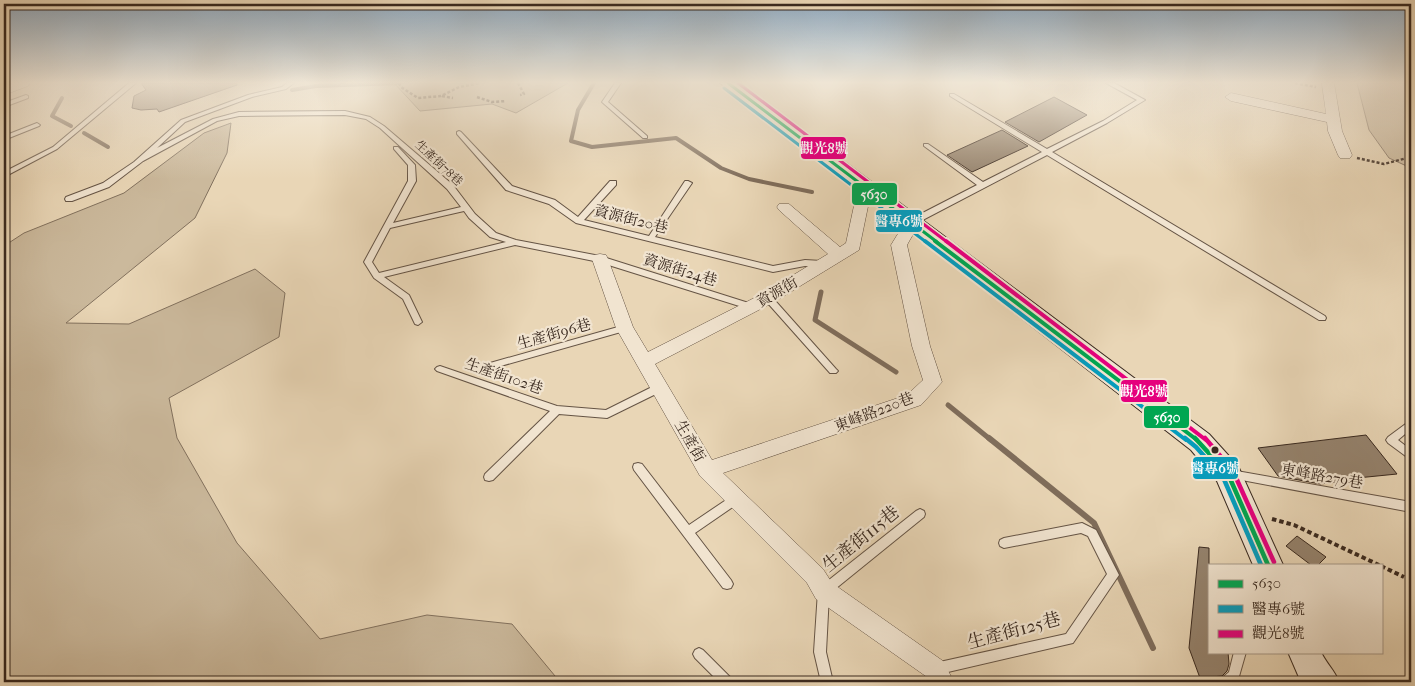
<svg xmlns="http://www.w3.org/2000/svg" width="1415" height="686" viewBox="0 0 1415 686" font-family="'IM FELL French Canon','Noto Serif TC',serif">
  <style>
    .green { fill: #cbb99c; stroke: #82715e }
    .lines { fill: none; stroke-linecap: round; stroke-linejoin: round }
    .stream-far2 { stroke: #7f6d5b; stroke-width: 4 }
    .stream-far1 { stroke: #7f6d5b; stroke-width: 5 }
    .stream { stroke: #7f6d5b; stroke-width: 6 }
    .building { fill: #95836e; stroke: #39291f }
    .service-casing { stroke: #655445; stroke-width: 2 }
    .minor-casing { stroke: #655445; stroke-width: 1 }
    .secondary-casing { stroke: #39291f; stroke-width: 2 }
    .path-far1 { stroke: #39291f; stroke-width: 2.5; stroke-dasharray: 3 2; stroke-linecap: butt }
    .path { stroke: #39291f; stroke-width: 4; stroke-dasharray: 4.5 3; stroke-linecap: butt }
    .service { fill: #f1e4d0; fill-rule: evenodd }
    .minor { fill: #f1e4d0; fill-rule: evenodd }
    .secondary { fill: #f1e4d0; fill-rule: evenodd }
    .bus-1-far2-casing { stroke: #f1e4d0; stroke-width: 6 }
    .bus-1-far1-casing { stroke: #f1e4d0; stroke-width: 8 }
    .bus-1-casing { stroke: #f1e4d0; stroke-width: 8 }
    .bus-2-far2-casing { stroke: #f1e4d0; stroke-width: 6 }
    .bus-2-far1-casing { stroke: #f1e4d0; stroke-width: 8 }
    .bus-2-casing { stroke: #f1e4d0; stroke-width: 8 }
    .bus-3-far2-casing { stroke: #f1e4d0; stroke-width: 6 }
    .bus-3-far1-casing { stroke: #f1e4d0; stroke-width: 8 }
    .bus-3-casing { stroke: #f1e4d0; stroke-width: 8 }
    .bus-1-far2 { stroke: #00a651; stroke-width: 3 }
    .bus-1-far1 { stroke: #00a651; stroke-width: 4 }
    .bus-1 { stroke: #00a651; stroke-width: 4.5 }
    .bus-2-far2 { stroke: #069cbc; stroke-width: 3 }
    .bus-2-far1 { stroke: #069cbc; stroke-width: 4 }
    .bus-2 { stroke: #069cbc; stroke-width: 4.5 }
    .bus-3-far2 { stroke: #e5007d; stroke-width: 3 }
    .bus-3-far1 { stroke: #e5007d; stroke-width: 4 }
    .bus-3 { stroke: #e5007d; stroke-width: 4.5 }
    .bus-dot { fill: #39291f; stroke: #f1e4d0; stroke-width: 2 }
    .labels { text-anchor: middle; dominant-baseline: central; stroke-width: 4.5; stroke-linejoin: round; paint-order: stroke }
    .far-street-label { font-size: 12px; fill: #39291f; stroke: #f1e4d0 }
    .street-label { font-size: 15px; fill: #39291f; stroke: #f1e4d0 }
    .near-street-label { font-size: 18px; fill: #39291f; stroke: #f1e4d0 }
    .line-badge { stroke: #f1e4d0; stroke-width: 2 }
    .badge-label { font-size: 14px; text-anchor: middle; font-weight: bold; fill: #fff }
  </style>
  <rect width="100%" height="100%" fill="#e9d6b6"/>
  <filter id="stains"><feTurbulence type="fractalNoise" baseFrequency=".004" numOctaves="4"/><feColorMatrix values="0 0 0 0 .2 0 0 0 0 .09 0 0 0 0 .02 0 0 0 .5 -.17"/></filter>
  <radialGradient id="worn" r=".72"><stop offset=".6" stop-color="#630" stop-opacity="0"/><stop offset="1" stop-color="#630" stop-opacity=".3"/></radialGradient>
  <g class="green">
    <polygon points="394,83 568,83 516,113 492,104 420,111"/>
    <polygon points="1357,83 1411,83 1411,168 1389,158 1369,130"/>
    <polygon points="231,123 227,153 195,218 66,323 129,324 255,269 285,293 279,337 169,398 177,438 237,543 320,639 427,615 512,624 560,682 4,682 4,246 24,233 124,193 204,133"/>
  </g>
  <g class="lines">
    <g class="stream-far2">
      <polyline points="594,83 578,110 571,141 592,147 676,138 721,168 749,179 812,192"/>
      <polyline points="292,90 316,86 398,83"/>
      <polyline points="62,98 52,116 71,126"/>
      <polyline points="84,133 108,147"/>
    </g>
    <g class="stream-far1">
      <polyline points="821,292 815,320 896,372"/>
      <polyline points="948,405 991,440"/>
    </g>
    <polyline class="stream" points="989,438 1094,523 1153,648"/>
  </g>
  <g class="building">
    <polygon points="141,83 237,83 237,85 159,112 157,109 141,110 132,108 134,96 146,90"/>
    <polygon points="1054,97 1087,115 1039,142 1005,122"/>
    <polygon points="1002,130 1028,146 972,172 947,155"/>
    <polygon points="1366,435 1397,474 1337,480 1338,482 1320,484 1278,476 1258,448"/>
    <polygon points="1297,536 1326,557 1318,565 1311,565 1286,546"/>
    <polygon points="1199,547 1209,548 1209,652 1228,652 1229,664 1227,671 1222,676 1200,678 1189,648"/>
  </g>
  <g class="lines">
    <g class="service-casing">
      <g id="service">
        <polygon points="129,83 136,83 57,149 4,177 4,172 53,147"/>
        <path d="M287,83H294L286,89L252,97L185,122L157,148L213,119L239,112L345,111L370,117L384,126L453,185L475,214L496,233L516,240L600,256L755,305L756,307L752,310L599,262L515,245L384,277L409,295L422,322L418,325L415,324L403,299L374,278L364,262L408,181V165L394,149V147H398L415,165L416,181L393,223L461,207L447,189L380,128L366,119L345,115L239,116L217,121L143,161L109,187L72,201H66L65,199L66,197L103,183L134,162L181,120L248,95L282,87ZM464,211L469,218L490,237L506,242L379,273L372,262L390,228Z"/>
        <polygon points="615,83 621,83 608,102 647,136 647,138 643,138 602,102"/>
        <polygon points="1106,83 1114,83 1145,100 1107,123 1052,152 1325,316 1326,318 1325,320 1319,320 1047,155 915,224 909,224 908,222 909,220 977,185 924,146 924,144 928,144 983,182 1042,152 950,96 950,94 954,94 1047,149 1103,121 1137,100"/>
        <polygon points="26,95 28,96 28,98 4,107 4,103"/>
        <polygon points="37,123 40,125 39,126 4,140 4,136"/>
        <polygon points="459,131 461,132 512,186 555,200 578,217 610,181 616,181 616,185 584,220 649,236 685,181 688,181 692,183 655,237 773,266 805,260 822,261 826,264 822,267 805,266 773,272 576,223 549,204 506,190 457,134 457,132"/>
        <polygon points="768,295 771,296 836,369 838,371 836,373 830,373 765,300 764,298 765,296"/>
        <polygon points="625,325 628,326 629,328 628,330 490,369 487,368 486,366 487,364 490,363"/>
        <polygon points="440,366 557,406 606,410 656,385 662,385 664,388 662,391 607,418 559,414 493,480 489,481 485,480 484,477 485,474 550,411 437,371 435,369 437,367"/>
        <polygon points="1411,420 1411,429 1398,440 1411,450 1411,460 1388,443 1386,440 1388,437"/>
        <polygon points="638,463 642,464 689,525 732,496 736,494 740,496 741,499 740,502 695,533 731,580 733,584 731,588 727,589 723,588 634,470 633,467 634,464"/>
        <polygon points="1231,470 1411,502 1411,512 1231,478 1227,477 1226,474 1227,471"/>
        <polygon points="920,509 924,511 925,514 924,517 829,594 826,652 833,682 821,682 814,652 818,591 820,587 916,511"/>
        <polygon points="1082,523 1096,530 1119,575 1073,643 935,675 931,673 929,669 931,665 935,663 1066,634 1107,574 1088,536 1081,533 1004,548 1000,546 999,543 1000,540 1004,538"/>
        <polygon points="699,648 703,650 731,678 733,682 719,682 695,658 693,654 695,650"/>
        <polygon points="1234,652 1246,652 1238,680 1236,682 1220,682 1222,678 1229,672"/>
      </g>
    </g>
    <g class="minor-casing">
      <g id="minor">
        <polygon points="13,83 30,83 28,86 4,95 4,87"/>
        <polygon points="1322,83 1334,83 1342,131 1352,155 1350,158 1340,158 1338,155 1328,131 1327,122 1231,101 1225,97 1231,93 1326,114"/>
        <polygon points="865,182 870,184 872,187 859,250 774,302 655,364 712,460 907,395 923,380 912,346 891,245 907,219 917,219 920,222 907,245 930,346 942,382 921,405 723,473 823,569 832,583 943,661 954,682 929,682 927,677 816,599 807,583 700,476 616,328 592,259 594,255 600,254 606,255 608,259 633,327 648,352 762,294 828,254 779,210 777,207 779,204 789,204 840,247 846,243 858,187 860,184"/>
      </g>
    </g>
    <g class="secondary-casing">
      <g id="secondary">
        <polygon points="720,83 739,83 1209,434 1238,466 1283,565 1253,565 1217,481 1191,450"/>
        <path d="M1288,652H1321C1326,663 1335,671 1339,682H1301Z"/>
      </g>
    </g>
    <g class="path-far1">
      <polyline points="399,83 401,87 418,98 441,96 459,87 480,83"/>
      <polyline points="518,83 524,94 520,95"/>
      <polyline points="1295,83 1316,87"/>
      <polyline points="442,96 453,98"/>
      <polyline points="477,97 492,102 506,101"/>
      <polyline points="1357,158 1384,164 1411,157"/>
    </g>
    <g class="path">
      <polyline points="1272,519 1294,525 1379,565"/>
      <polyline points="1381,566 1404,577"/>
    </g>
    <use href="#service" class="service"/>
    <use href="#minor" class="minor"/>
    <use href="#secondary" class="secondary"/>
    <g class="bus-1-far2-casing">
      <polyline id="bus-1-far2" points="728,83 937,242"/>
    </g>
    <g class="bus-1-far1-casing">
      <polyline id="bus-1-far1" points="935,241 1197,440"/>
    </g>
    <g class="bus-1-casing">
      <polyline id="bus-1" points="1195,438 1228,474 1268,565"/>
    </g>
    <g class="bus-2-far2-casing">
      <polyline id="bus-2-far2" points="724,88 926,242"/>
    </g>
    <g class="bus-2-far1-casing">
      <polyline id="bus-2-far1" points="925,241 1186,440"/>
    </g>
    <g class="bus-2-casing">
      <polyline id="bus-2" points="1185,438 1196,447 1223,477 1261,565"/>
    </g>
    <g class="bus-3-far2-casing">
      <polyline id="bus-3-far2" points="738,83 947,242"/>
    </g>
    <g class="bus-3-far1-casing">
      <polyline id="bus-3-far1" points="946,241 1206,440"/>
    </g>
    <g class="bus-3-casing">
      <polyline id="bus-3" points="1205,438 1233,471 1274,562"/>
    </g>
    <use href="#bus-1-far2" class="bus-1-far2"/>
    <use href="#bus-1-far1" class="bus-1-far1"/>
    <use href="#bus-1" class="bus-1"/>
    <use href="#bus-2-far2" class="bus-2-far2"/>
    <use href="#bus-2-far1" class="bus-2-far1"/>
    <use href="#bus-2" class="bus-2"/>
    <use href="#bus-3-far2" class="bus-3-far2"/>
    <use href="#bus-3-far1" class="bus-3-far1"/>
    <use href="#bus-3" class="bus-3"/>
  </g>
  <linearGradient id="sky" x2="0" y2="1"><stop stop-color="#90aac0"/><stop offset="0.46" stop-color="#f5edde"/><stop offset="1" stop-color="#f5edde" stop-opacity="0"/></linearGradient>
  <rect width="1415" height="179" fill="url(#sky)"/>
  <circle class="bus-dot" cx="1215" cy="450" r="4.5"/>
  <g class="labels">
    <g class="far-street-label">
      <text transform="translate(439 163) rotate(43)">生產街78巷</text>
    </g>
    <g class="street-label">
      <text transform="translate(631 219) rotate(14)">資源街20巷</text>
      <text transform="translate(680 270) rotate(17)">資源街24巷</text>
      <text transform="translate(777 292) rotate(-30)">資源街</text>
      <text transform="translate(554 334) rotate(-16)">生產街96巷</text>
      <text transform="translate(504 376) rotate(19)">生產街102巷</text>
      <text transform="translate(874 412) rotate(-21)">東峰路220巷</text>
      <text transform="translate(690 441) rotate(60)">生產街</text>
      <text transform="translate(1322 476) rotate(10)">東峰路279巷</text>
    </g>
    <g class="near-street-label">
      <text transform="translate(861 539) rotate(-39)">生產街115巷</text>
      <text transform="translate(1014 631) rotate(-15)">生產街125巷</text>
    </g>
  </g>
  <g class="line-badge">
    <rect x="800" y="136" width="47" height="24" rx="5" fill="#e5007d"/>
    <rect x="851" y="182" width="47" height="24" rx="5" fill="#00a651"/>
    <rect x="875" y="209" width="48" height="24" rx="5" fill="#069cbc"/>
    <rect x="1120" y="379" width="48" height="24" rx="5" fill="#e5007d"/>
    <rect x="1143" y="405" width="47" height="24" rx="5" fill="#00a651"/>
    <rect x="1192" y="456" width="47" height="24" rx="5" fill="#069cbc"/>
  </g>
  <g class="badge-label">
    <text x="824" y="153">觀光8號</text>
    <text x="874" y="199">5630</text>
    <text x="899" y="226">醫專6號</text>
    <text x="1144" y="396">觀光8號</text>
    <text x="1167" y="422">5630</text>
    <text x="1215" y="473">醫專6號</text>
  </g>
  <rect width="1415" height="686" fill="none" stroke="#e9d6b6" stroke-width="20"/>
  <rect x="5" y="5" width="1405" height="676" fill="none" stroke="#39291f" stroke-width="2.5"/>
  <rect x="10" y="10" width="1395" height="666" fill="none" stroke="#39291f"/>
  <rect x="1208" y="564" width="175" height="90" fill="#f1e4d0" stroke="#a79989"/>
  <rect x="1218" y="580" width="25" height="8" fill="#00a651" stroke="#a79989"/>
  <text x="1252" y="588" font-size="15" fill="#39291f">5630</text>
  <rect x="1218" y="605" width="25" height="8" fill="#069cbc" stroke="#a79989"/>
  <text x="1252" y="614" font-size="15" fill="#39291f">醫專6號</text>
  <rect x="1218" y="630" width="25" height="8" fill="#e5007d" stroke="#a79989"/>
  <text x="1252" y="638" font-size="15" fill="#39291f">觀光8號</text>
  <rect width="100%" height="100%" filter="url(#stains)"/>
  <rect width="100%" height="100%" fill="url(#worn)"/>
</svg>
